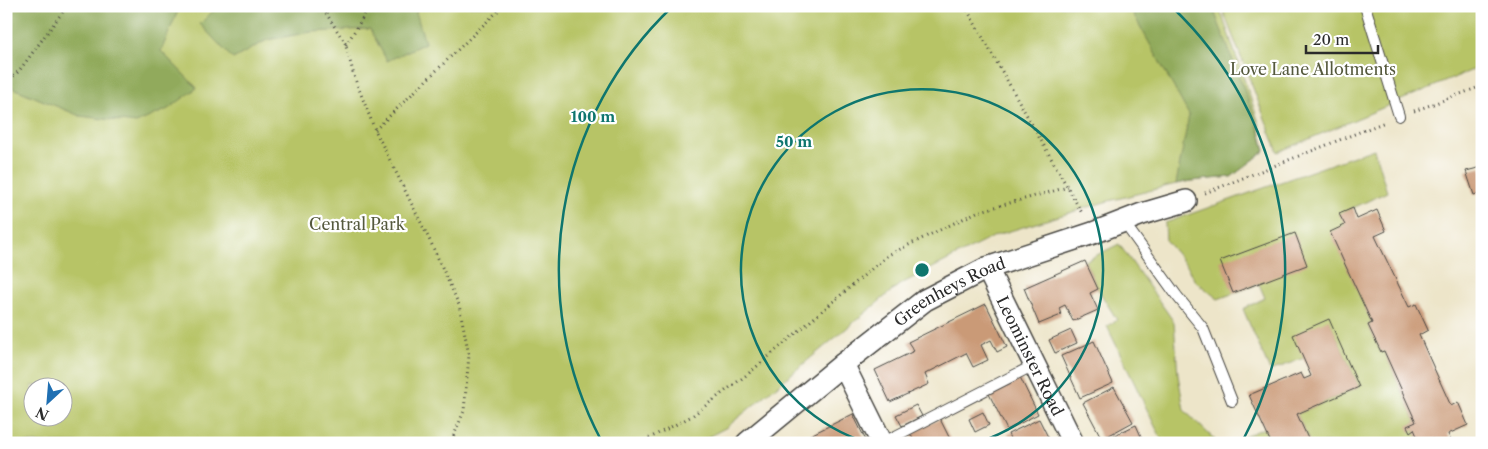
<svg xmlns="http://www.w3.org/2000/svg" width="1488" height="449" viewBox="0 0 1488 449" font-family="'Libre Caslon Text',serif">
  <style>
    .green { fill: #b7c466; stroke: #717848; fill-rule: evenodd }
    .forest { fill: #91aa5b; stroke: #5e6a43 }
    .building { fill: #ca9a77 }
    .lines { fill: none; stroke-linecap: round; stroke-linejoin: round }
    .service-casing { stroke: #484743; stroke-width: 12 }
    .minor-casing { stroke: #484743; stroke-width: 24 }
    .path { stroke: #484743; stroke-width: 3; stroke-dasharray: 1 4; stroke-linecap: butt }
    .service { stroke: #fff; stroke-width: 10 }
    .minor { stroke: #fff; stroke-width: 21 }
    .ring { fill: none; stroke: #0f766e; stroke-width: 2.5 }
    .labels { text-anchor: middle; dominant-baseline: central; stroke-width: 4.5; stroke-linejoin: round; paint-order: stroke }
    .park-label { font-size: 16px; fill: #55593d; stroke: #fff }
    .street-label { font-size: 16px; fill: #2b2b2b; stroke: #fff }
    .centre { fill: #0f766e; stroke: #fff; stroke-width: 2.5 }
    .ring-label { font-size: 15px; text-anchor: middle; font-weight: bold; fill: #0f766e; stroke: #fff; stroke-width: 4.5; stroke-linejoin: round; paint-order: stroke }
  </style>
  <rect width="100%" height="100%" fill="#fff"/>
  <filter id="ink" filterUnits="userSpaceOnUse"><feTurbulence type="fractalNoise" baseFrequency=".02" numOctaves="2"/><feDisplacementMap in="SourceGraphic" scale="10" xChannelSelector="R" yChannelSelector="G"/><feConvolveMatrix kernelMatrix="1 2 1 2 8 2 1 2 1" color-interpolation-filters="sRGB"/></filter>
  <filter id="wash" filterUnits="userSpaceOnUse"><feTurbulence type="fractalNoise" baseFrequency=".0096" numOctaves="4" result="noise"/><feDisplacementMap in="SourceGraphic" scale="20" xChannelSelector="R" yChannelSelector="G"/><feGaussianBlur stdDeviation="1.12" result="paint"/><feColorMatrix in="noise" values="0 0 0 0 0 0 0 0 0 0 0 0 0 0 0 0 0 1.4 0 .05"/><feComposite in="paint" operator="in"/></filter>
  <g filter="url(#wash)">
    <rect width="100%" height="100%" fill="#ede5c9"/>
    <g class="green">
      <path d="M6,6H1219L1259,123L1265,151L1231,177L1191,181L1176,184L1105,202L997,235L899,285L727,427L697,443H6ZM32,386H62V416H32Z"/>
      <polygon points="1221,6 1482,6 1482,66 1278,152"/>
      <polygon points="1374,149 1387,192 1340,214 1345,225 1331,232 1372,323 1368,325 1381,352 1384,351 1416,422 1408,426 1410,431 1414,429 1420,443 1310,443 1297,414 1359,387 1329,320 1304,358 1270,371 1243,309 1265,298 1259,284 1218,299 1195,281 1187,266 1166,241 1165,223"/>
      <polygon points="1119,244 1174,322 1178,375 1184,410 1218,443 1163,443 1107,326 1117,320 1098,289 1085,261"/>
      <polygon points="1264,428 1271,443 1230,443"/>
    </g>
    <g class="forest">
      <polygon points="6,6 180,6 161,51 197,88 168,109 136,123 80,116 6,85"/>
      <polygon points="218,6 420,6 416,12 425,43 387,61 370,29 311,32 267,40 233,59 200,24"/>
      <polygon points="1129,6 1212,6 1257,123 1265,151 1231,177 1191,181 1176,184 1189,115"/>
    </g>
    <g id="blocks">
      <g class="building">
        <polygon points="1482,167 1482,192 1474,195 1466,171"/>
        <polygon points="1353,208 1357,219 1377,210 1386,231 1375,236 1409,307 1416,304 1428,330 1419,335 1451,406 1458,402 1468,425 1448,434 1452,443 1434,443 1433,439 1420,443 1414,429 1410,432 1407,426 1416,422 1384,351 1381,352 1368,325 1372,323 1330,232 1345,225 1339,214"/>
        <polygon points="1295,233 1307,265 1233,293 1220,261"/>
        <polygon points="1085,261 1098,289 1090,293 1098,310 1073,321 1065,305 1059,308 1061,315 1039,324 1024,288"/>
        <polygon points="986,304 1007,347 997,352 991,340 981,345 988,360 973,367 966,353 925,374 929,384 890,402 875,370 914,351 908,342"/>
        <polygon points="1329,319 1359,387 1297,414 1310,443 1271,443 1249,395 1301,373 1304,379 1311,376 1293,335"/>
        <polygon points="1071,330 1077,343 1055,353 1049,340"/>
        <polygon points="1094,341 1113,383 1080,398 1061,356"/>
        <polygon points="1020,377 1038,414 1007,430 988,392"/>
        <polygon points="1114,387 1133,422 1102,439 1083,403"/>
        <polygon points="916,405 922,416 902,426 896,415"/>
        <polygon points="983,412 989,425 975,432 969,419"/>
        <polygon points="853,414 867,443 794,443 833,424"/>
        <polygon points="940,419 952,443 915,443 910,433"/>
        <polygon points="1039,419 1051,443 1012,443 1008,434"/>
        <polygon points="1136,425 1144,443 1105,443 1104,440"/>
      </g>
    </g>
  </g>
  <g filter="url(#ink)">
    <use href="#blocks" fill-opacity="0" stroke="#484743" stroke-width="1"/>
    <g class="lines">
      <g class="service-casing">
        <g id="service">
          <polyline points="1365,6 1399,116"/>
          <polyline points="1123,221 1177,296 1203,328 1232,401"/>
          <polyline points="882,443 1034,365"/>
        </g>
      </g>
      <g class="minor-casing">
        <g id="minor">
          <path id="s1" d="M987,268L1073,443"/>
          <polyline points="843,364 882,443"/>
          <path id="s2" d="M747,443L843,364L925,300L987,268L1093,233L1142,214L1186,201"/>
        </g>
      </g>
      <g class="path">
        <polyline points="319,6 326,13 345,43 355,79 375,130 432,245 459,305 469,355 464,411 452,440 453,443"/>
        <polyline points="965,6 1082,213"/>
        <polyline points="346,45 370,6"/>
        <polyline points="6,83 19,71 67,6"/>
        <polyline points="1414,111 1482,86"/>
        <polyline points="375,130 503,6"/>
        <polyline points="1205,193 1385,122"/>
        <polyline points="640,443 692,416 748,374 888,255 977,212 1068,187"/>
      </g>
      <use href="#service" class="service"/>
      <use href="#minor" class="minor"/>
    </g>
  </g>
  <g class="ring">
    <path d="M868 443A181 181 0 1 1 976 443"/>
    <path d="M601 440A363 363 0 0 1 672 7M1172 7A363 363 0 0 1 1243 440"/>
  </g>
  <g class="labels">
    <g class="park-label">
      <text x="1313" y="69">Love Lane Allotments</text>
      <text x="357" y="224">Central Park</text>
    </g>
    <g class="street-label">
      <text stroke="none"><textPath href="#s2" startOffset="254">Greenheys Road</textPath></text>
      <text stroke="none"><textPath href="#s1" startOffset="98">Leominster Road</textPath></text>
    </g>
  </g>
  <circle cx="922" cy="270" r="8" class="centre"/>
  <g class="ring-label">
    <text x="593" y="122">100 m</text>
    <text x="794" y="147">50 m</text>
  </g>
  <rect width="1488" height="449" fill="none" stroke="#fff" stroke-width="25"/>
  <g transform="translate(48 402) rotate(206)"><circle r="24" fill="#ffffff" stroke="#aaaaaa"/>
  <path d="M0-4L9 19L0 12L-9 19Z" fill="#1f6fb2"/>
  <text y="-8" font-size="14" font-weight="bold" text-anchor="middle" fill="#2b2b2b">N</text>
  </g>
  <path d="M1306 45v8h72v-8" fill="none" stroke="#2b2b2b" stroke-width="2.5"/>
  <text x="1313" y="45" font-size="15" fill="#2b2b2b" stroke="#ffffff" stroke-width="4" paint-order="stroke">20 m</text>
</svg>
